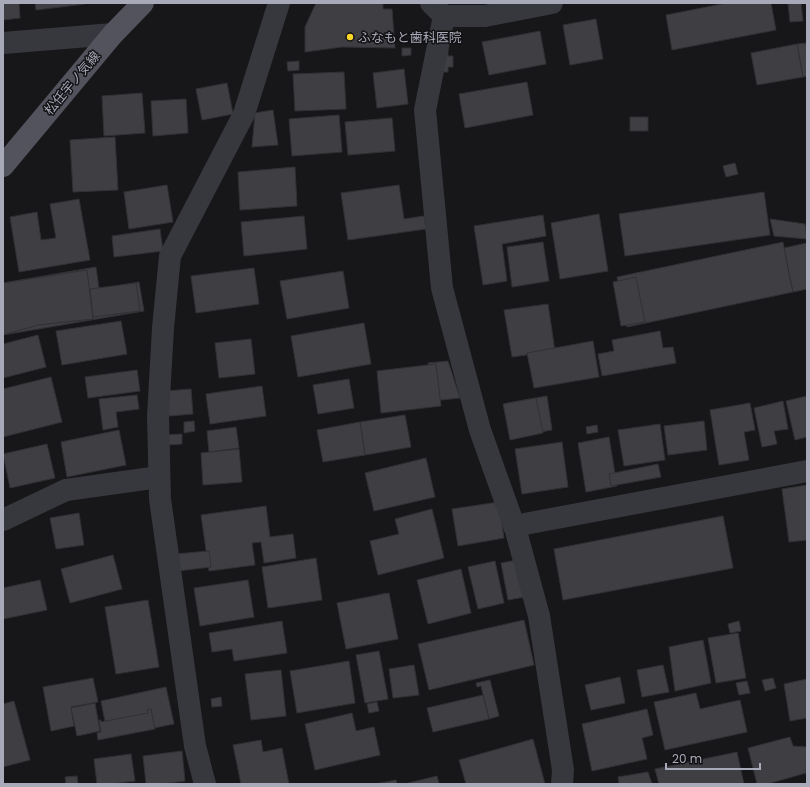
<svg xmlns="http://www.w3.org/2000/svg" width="810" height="787" viewBox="0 0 810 787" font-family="Poppins,'Noto Sans JP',sans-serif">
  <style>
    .building { fill: #3e3e43; stroke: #313035 }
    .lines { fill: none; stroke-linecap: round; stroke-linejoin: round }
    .street { stroke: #37373e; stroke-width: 22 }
    .primary { stroke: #53535d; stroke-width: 22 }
    .poi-dot { fill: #fcd72b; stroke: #121114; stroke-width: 1.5 }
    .labels { text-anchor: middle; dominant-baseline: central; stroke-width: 3; stroke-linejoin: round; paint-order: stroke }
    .poi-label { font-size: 13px; fill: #a8aab9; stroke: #121114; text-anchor: start }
    .street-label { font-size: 13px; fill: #a8aab9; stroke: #121114 }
  </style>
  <rect width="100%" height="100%" fill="#171619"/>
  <g class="building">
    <polygon points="3,3 19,3 20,18 3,20"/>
    <polygon points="35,3 85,3 85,4 36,10"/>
    <polygon points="316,3 383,3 383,9 392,9 395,48 342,47 305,52 305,27"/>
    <polygon points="727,3 771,3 776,30 672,50 666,15"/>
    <polygon points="801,3 803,21 790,22 788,4"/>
    <polygon points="596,19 603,59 570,65 563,25"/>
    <polygon points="540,31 546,64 489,75 482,42"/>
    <polygon points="448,39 448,56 453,56 453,67 448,67 448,72 432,72"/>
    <polygon points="807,43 807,76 803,77 797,44"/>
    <polygon points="797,44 803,77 757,85 751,53"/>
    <polygon points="402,48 411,48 411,55 402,56"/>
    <polygon points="299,61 299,70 288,71 287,62"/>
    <polygon points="404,69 408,104 377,108 373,73"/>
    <polygon points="344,72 346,109 295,111 293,74"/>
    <polygon points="527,82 533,115 465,128 459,94"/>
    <polygon points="227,83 233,114 202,120 196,89"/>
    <polygon points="142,93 145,133 104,136 102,96"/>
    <polygon points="186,99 188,133 153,136 151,101"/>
    <polygon points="273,110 278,145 252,147 255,113"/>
    <polygon points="339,115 342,152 292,156 289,119"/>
    <rect x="630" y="117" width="18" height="14"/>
    <polygon points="392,118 395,151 348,155 345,122"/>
    <polygon points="115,137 118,190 73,192 70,140"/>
    <polygon points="735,163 738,174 726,177 723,166"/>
    <polygon points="295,167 297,206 240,210 238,172"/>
    <polygon points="167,185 173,222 129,229 124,192"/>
    <polygon points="399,185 404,219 424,216 426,229 348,240 341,193"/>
    <polygon points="764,192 770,235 625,256 619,214"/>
    <polygon points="79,199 90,260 19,272 10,217 37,212 41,240 56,238 50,204"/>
    <polygon points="599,214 608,271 560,279 551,223"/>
    <polygon points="543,215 546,236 502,244 507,281 483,285 474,226"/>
    <polygon points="304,216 307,249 244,256 241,222"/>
    <polygon points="770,219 805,224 807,239 774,236"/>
    <polygon points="160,229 163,251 114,257 112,236"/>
    <polygon points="543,242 549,281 512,287 507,247"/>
    <polygon points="783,242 793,292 627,327 617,277"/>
    <polygon points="807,243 807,289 793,292 784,248"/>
    <polygon points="96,267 99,289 139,282 144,311 3,335 3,283"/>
    <polygon points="254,268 259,304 196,313 191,276"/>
    <polygon points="87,270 93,319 38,325 3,335 3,283"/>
    <polygon points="343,271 349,308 287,319 280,281"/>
    <polygon points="636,277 645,322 621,326 613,282"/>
    <polygon points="136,283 140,311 93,317 90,289"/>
    <polygon points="548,304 555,351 512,357 504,310"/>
    <polygon points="121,321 127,354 62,365 56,331"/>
    <polygon points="364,323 371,364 298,377 291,336"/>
    <polygon points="660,331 663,348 673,347 676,363 602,376 598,354 614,351 612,340"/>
    <polygon points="38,335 46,367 3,378 3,344"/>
    <polygon points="251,339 255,374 219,378 215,343"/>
    <polygon points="593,341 599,377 534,388 527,353"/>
    <polygon points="448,361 460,398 432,401 428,363"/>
    <polygon points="436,364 441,406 381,413 377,371"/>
    <polygon points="137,370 140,391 88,398 85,377"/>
    <polygon points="51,377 62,422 3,437 3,389"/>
    <polygon points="349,379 354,408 318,414 313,385"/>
    <polygon points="262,386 266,416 210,424 206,394"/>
    <polygon points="191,389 193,414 169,416 166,391"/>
    <polygon points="137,395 139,409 116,412 118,427 103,430 99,399"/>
    <polygon points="547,396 552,430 512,437 507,403"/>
    <polygon points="807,396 807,437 795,440 786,401"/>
    <polygon points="536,398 543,433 510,440 503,404"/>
    <polygon points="783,401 788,429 774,431 777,444 762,447 754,408"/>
    <polygon points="750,403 755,430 744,432 749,460 719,465 710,410"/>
    <polygon points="405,415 411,447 365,455 360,422"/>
    <polygon points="194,421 195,431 184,433 184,422"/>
    <polygon points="704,421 707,450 668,455 664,426"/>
    <polygon points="360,422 365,455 323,462 317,430"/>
    <polygon points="660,424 665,460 624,466 618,430"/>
    <polygon points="597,425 598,432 587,434 586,427"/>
    <polygon points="236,427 239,448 209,452 207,431"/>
    <polygon points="119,430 126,465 67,477 61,442"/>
    <polygon points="182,434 182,444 167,445 166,435"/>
    <polygon points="609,437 617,486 586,492 578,443"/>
    <polygon points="562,442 568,487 522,494 515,449"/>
    <polygon points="47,444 55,478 10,488 3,454"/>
    <polygon points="239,449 242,482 203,485 201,453"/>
    <polygon points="426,458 435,497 374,511 365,473"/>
    <polygon points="658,464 661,477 611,486 609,474"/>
    <polygon points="807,485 807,540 789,542 782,489"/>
    <polygon points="499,502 504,538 458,546 452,509"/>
    <polygon points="266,506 270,537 293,534 296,558 264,563 261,542 252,543 255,565 209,571 201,515"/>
    <polygon points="432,509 444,558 378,575 370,541 399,534 395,519"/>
    <polygon points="79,513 84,545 56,549 50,518"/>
    <polygon points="723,516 733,568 563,600 554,549"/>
    <polygon points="209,551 211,567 178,571 176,554"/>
    <polygon points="113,555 122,589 70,603 61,569"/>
    <polygon points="316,558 322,600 268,608 262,567"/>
    <polygon points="517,560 525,597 508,600 501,563"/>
    <polygon points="495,561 504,603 478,609 468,567"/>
    <polygon points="461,569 471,613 428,624 417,580"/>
    <polygon points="40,580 47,610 3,619 3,588"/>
    <polygon points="248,580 254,617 200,626 194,588"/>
    <polygon points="386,593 394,629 382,631 375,596"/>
    <polygon points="389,593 398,639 346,649 337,603"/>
    <polygon points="148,600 159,667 116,674 105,607"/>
    <polygon points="524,620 534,665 429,690 418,644"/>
    <polygon points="282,621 287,653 234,661 232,649 212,652 209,633"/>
    <polygon points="739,621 741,631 730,633 728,624"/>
    <polygon points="738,633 746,678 716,683 708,638"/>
    <polygon points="703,640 711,683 675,691 669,647"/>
    <polygon points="379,651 388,699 365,703 356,655"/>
    <polygon points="349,661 355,703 297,713 290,671"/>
    <polygon points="414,665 419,695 393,698 389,669"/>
    <polygon points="663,665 669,692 642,697 637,670"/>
    <polygon points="281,670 286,716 251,720 245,674"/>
    <polygon points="620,677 625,703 591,710 585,685"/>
    <polygon points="93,678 98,702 71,707 74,726 51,731 43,687"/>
    <polygon points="773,678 776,688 765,691 762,680"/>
    <polygon points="807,679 807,718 790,721 784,684"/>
    <polygon points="490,680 499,716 489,719 481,686 477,687 476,683"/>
    <polygon points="747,681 750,693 739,695 736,683"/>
    <polygon points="166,687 174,724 108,737 101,701"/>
    <polygon points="696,693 700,709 740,700 747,732 665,750 654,702"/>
    <polygon points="483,695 489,719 433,732 427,708"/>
    <polygon points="221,697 222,706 212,707 211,699"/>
    <polygon points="14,701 30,760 3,767 3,704"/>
    <polygon points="377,702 379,711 369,713 367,704"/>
    <polygon points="95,703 100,731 77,736 71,708"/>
    <polygon points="151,709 155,729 98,740 97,733 101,732 99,720 101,720 101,722 148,713 147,710"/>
    <polygon points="647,709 653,735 642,738 647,759 592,771 582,724"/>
    <polygon points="352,713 356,731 374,727 380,755 315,770 305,724"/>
    <polygon points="790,737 793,746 807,747 806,773 767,784 757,784 748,748"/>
    <polygon points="533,739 545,784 466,784 459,760"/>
    <polygon points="261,740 263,752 282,748 289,784 241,784 233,745"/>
    <polygon points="182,751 185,781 162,784 146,784 143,756"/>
    <polygon points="737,752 744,784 659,784 655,769"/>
    <polygon points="131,754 135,781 109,784 97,784 94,759"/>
    <polygon points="648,772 652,784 617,784 619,784 618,777"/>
    <polygon points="77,776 78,784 66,784 65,777"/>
    <polygon points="437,776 439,784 404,784"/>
    <polygon points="396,780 397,784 375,784"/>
  </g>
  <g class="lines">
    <g class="street">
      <polyline points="431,3 444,16 425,110 442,288 480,430 516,531 539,616 563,770 562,784"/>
      <polyline points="444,16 485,16 552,3"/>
      <polyline points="3,43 113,34"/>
      <polyline points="3,520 66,490 159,477"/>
      <polyline points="514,526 807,471"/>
      <polyline points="205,784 195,746 160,499 158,416 163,328 170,256 244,114 279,3"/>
    </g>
    <polyline class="primary" points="3,166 113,34 143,3"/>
  </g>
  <circle class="poi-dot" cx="350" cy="37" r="4"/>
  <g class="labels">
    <g class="poi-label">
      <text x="358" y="37">ふなもと歯科医院</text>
    </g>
    <g class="street-label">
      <text transform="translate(72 83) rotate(-50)">松任宇ノ気線</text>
    </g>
  </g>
  <rect width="810" height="787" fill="none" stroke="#a8aab9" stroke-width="8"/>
  <path d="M666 763v6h94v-6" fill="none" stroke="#a8aab9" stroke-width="2"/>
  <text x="672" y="763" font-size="12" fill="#a8aab9" stroke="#121114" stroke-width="3" paint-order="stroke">20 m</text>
</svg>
